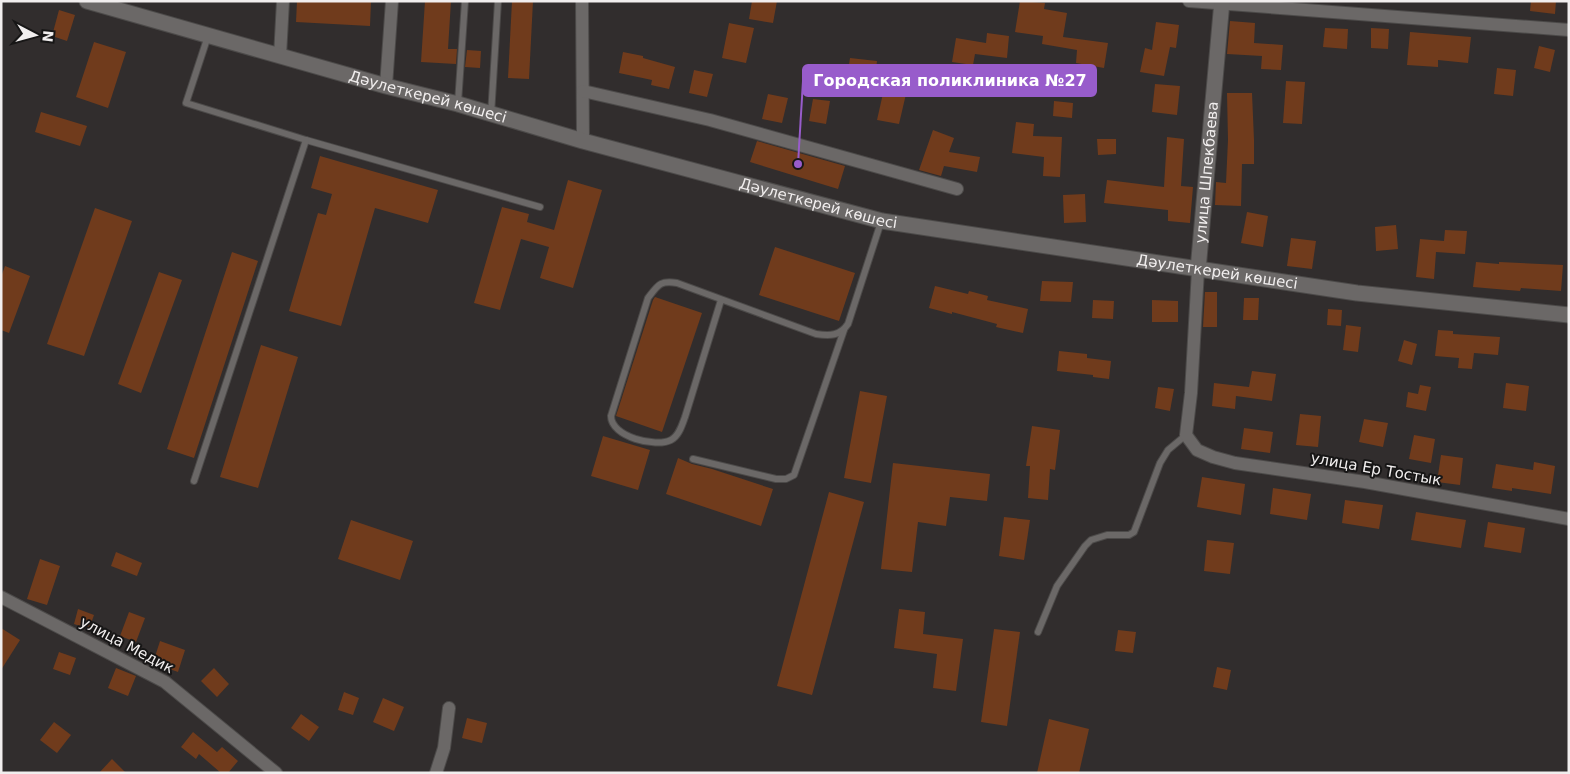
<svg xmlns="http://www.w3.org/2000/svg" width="1570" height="774" viewBox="0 0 1570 774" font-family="'DejaVu Sans',sans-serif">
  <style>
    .building { fill: #703b1c }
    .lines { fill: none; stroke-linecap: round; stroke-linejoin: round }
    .lane-casing { stroke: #4c4a49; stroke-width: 8 }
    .street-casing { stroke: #4c4a49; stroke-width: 14 }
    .secondary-casing { stroke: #4c4a49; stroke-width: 17 }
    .lane { stroke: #6b6867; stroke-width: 6 }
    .street { stroke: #6b6867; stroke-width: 12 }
    .secondary { stroke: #6b6867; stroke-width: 15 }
    .labels { text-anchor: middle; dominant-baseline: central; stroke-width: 4; stroke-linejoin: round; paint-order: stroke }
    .street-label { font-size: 15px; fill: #f1eeee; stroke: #171616 }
    .leader { fill: none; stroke: #985ccb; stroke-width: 2 }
    .callout-dot { fill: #985ccb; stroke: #171616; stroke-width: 2 }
    .callout { fill: #985ccb; stroke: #985ccb; stroke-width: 2 }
    .callout-label { font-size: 16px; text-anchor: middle; font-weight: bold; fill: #fff }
  </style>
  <rect width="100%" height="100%" fill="#312d2d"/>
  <g class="building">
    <polygon points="297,1 371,1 370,26 296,22"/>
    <polygon points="425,1 451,1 448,49 457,49 456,64 421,62"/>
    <polygon points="512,1 533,1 529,79 508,78"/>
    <polygon points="752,1 777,1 773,23 749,19"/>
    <polygon points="1020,1 1045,3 1044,9 1067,13 1063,37 1108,43 1104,68 1076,63 1077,50 1042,44 1043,36 1015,32"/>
    <polygon points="1531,1 1556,1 1555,14 1530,11"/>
    <polygon points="59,10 75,15 67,41 52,36"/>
    <polygon points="1230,21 1255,23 1254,43 1283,45 1281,70 1261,69 1262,56 1227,54"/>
    <polygon points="1156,22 1179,25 1176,48 1170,47 1164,76 1140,72 1145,48 1152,50"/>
    <polygon points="729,23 754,28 746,63 722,58"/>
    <polygon points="1325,28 1348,29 1347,49 1323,47"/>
    <polygon points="1371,28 1389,29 1388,49 1371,48"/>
    <polygon points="1410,32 1471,37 1468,63 1438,60 1438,67 1407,65"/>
    <polygon points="987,33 1009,36 1007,58 975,54 973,65 952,62 956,38 986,43"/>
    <polygon points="94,42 126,52 108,108 76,97"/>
    <polygon points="1539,46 1555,50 1550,72 1534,68"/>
    <polygon points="467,50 481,51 480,68 465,67"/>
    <polygon points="623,52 643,56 643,58 675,67 669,89 651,85 652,80 619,73"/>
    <polygon points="850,58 877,61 874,88 846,85"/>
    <polygon points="1497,68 1516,70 1513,96 1494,94"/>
    <polygon points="694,70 713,74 707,97 689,93"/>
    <polygon points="1286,81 1305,82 1302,124 1283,123"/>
    <polygon points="1155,84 1180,86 1177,115 1152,112"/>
    <polygon points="884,89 906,94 899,124 877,120"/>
    <polygon points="1227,93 1252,93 1254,140 1254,164 1242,164 1241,206 1215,205 1216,182 1226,183 1228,140"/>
    <polygon points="768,94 788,98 782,123 762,119"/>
    <polygon points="813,99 830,101 826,124 809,121"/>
    <polygon points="1054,101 1073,103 1072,118 1053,116"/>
    <polygon points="41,112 87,126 80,146 35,132"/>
    <polygon points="1016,122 1034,124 1033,136 1062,137 1060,177 1043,176 1044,157 1012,153"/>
    <polygon points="933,130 954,138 949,152 980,157 977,172 944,166 941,176 919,170"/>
    <polygon points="1167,137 1184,139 1181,186 1193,187 1190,223 1168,221 1168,210 1104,203 1107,180 1164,187"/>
    <polygon points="1097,139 1116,139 1116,154 1098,155"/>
    <polygon points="757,141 845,166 838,189 750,162"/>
    <polygon points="320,156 438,190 428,223 375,208 341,326 289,311 318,213 326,215 332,194 311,188"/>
    <polygon points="568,180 602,190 573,288 540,278 549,247 521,239 500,310 474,303 502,207 529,214 527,222 554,230"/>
    <polygon points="1085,194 1086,222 1064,223 1063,195"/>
    <polygon points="95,208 132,221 84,356 47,344"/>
    <polygon points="1247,212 1268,216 1263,247 1241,243"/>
    <polygon points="1396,225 1398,249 1376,251 1375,227"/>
    <polygon points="1445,230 1467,231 1465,254 1436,252 1434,279 1416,277 1420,239 1444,241"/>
    <polygon points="1291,238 1316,241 1312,269 1287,266"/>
    <polygon points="775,247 855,273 839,321 759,295"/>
    <polygon points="232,252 258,261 194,458 167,449"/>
    <polygon points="1476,262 1499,264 1499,262 1563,265 1561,291 1521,288 1520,291 1473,287"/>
    <polygon points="5,266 30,276 9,333 1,330 1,277"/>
    <polygon points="159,272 182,280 141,393 118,384"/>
    <polygon points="1042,281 1073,282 1071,302 1040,301"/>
    <polygon points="935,286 968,294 969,291 988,296 987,300 1028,309 1023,333 996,327 997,324 952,312 952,314 929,308"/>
    <polygon points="1205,292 1217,292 1217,327 1203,327"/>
    <polygon points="655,297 702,313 662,432 616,416 653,300"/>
    <polygon points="1244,298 1259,298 1258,320 1243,320"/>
    <polygon points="1093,300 1114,301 1113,319 1092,318"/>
    <polygon points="1152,300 1178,301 1178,322 1152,322"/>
    <polygon points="1328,309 1342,310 1341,326 1327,325"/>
    <polygon points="1346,325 1361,327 1358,352 1343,350"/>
    <polygon points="1438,330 1453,331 1453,334 1500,337 1498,355 1474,353 1472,369 1458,368 1459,358 1435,356"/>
    <polygon points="1404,340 1417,344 1412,365 1398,361"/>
    <polygon points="261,345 298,357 258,488 220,477"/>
    <polygon points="1059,351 1087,354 1087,358 1111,361 1109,379 1093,377 1093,375 1057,371"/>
    <polygon points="1252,371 1276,374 1272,401 1236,396 1235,409 1212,406 1214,383 1249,387"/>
    <polygon points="1506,383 1529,386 1526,411 1503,408"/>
    <polygon points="1420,385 1431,387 1426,411 1406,407 1408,392 1418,394"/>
    <polygon points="1158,387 1174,389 1170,411 1155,408"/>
    <polygon points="860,391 887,396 871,483 844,478"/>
    <polygon points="1300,414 1321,416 1318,447 1296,445"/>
    <polygon points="1364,419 1388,423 1383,447 1359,442"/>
    <polygon points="1032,426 1060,430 1055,470 1050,469 1048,500 1028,498 1030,466 1026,466"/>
    <polygon points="1244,428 1273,432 1270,453 1241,449"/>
    <polygon points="1414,435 1435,439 1431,463 1409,459"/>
    <polygon points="603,436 650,450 638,490 591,476"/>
    <polygon points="1441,455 1463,458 1460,485 1437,482"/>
    <polygon points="678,458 692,464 712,469 773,489 761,526 666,494"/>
    <polygon points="1534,462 1555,466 1551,494 1512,488 1512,491 1492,488 1496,464 1533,470"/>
    <polygon points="893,463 990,474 987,501 950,497 946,526 918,522 912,572 881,569"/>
    <polygon points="1202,477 1245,484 1241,515 1197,507"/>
    <polygon points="1273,488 1311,494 1307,520 1270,514"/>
    <polygon points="829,492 864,502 812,695 777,686"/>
    <polygon points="1345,500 1383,505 1379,529 1342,523"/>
    <polygon points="1416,512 1466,520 1461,548 1411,540"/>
    <polygon points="1004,517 1030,520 1024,560 999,556"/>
    <polygon points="351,520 413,541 400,580 338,559"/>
    <polygon points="1488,522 1525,528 1521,553 1484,547"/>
    <polygon points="1207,540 1234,543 1230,574 1204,571"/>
    <polygon points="116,552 142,563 137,576 111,566"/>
    <polygon points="40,559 60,566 47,605 27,599"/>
    <polygon points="78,609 94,615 89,629 74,624"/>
    <polygon points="899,609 925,612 923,634 963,639 956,691 933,688 937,654 894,648"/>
    <polygon points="129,612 145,618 136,642 120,636"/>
    <polygon points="1,628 20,640 1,670"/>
    <polygon points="994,629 1020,632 1007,726 981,722"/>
    <polygon points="1118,630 1136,632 1133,653 1115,651"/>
    <polygon points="160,641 185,650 178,672 153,663"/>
    <polygon points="59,652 76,658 70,675 53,669"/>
    <polygon points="1217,667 1231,670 1227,690 1213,687"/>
    <polygon points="116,668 136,676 128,696 108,688"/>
    <polygon points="214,668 229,684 217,697 201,681"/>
    <polygon points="344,692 359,698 353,715 338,710"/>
    <polygon points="383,698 404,707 394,731 373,722"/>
    <polygon points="301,714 319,727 309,741 291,728"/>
    <polygon points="467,718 487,723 482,743 462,738"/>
    <polygon points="1049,719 1089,729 1079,773 1037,773"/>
    <polygon points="54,722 71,735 57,753 40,740"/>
    <polygon points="193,732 217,752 222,747 238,761 228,773 221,773 199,754 196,759 181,747"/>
    <polygon points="112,759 126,773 99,773"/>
  </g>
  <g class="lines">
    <g class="lane-casing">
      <g id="lane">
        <polyline points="458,103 465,1"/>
        <polyline points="491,115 498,1"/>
        <polyline points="306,140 540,207"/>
        <path d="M721,300L685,417C682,425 679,436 671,440C656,448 611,437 611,416L648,298C658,285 660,280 677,283L816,334C830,336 840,336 848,324L881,222"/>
        <polyline points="693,459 776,479 786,479 794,475 844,330"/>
        <polyline points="194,481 306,140 186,103 208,36"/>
        <polyline points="1038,632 1057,586 1085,546 1091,540 1107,535 1129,535 1134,532 1160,463 1168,450 1186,435"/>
      </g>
    </g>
    <g class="street-casing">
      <g id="street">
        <polyline points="582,1 583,141"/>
        <polyline points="1189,1 1569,30"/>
        <polyline points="280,56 283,1"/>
        <polyline points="386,86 392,1"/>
        <polyline points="583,91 710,120 957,189"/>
        <polyline points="1198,270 1191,393 1186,435 1197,450 1213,457 1235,463 1365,482 1569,519"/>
        <polyline points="1,597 165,682 276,773"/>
        <polyline points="436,773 444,748 449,708"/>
      </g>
    </g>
    <g class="secondary-casing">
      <g id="secondary">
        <path id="s1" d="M87,1L386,86L458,104L583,141L882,221L1357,293L1569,315"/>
        <path id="s2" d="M1198,270L1222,1"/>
      </g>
    </g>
    <use href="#lane" class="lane"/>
    <use href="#street" class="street"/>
    <use href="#secondary" class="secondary"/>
  </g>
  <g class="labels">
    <g class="street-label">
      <text stroke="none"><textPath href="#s1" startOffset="354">Дәулеткерей көшесі</textPath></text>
      <text stroke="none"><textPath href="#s2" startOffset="98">улица Шпекбаева</textPath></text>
      <text stroke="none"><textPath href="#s1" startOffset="759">Дәулеткерей көшесі</textPath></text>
      <text stroke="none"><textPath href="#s1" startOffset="1164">Дәулеткерей көшесі</textPath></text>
      <text transform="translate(1376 469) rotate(10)">улица Ер Тостык</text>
      <text transform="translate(127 645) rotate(28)">улица Медик</text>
    </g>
  </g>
  <path class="leader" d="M798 164L803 81"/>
  <circle class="callout-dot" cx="798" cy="164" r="5"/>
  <rect class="callout" x="803" y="65" width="293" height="31" rx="5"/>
  <g class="callout-label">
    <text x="950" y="86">Городская поликлиника №27</text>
  </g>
  <rect width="1570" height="774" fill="none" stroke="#f1eeee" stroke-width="5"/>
  <g transform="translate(35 35) rotate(96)" stroke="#171616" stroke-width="4" paint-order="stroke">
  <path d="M0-4L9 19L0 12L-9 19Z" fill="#f1eeee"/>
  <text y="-8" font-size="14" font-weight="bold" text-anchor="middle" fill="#f1eeee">N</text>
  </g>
</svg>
